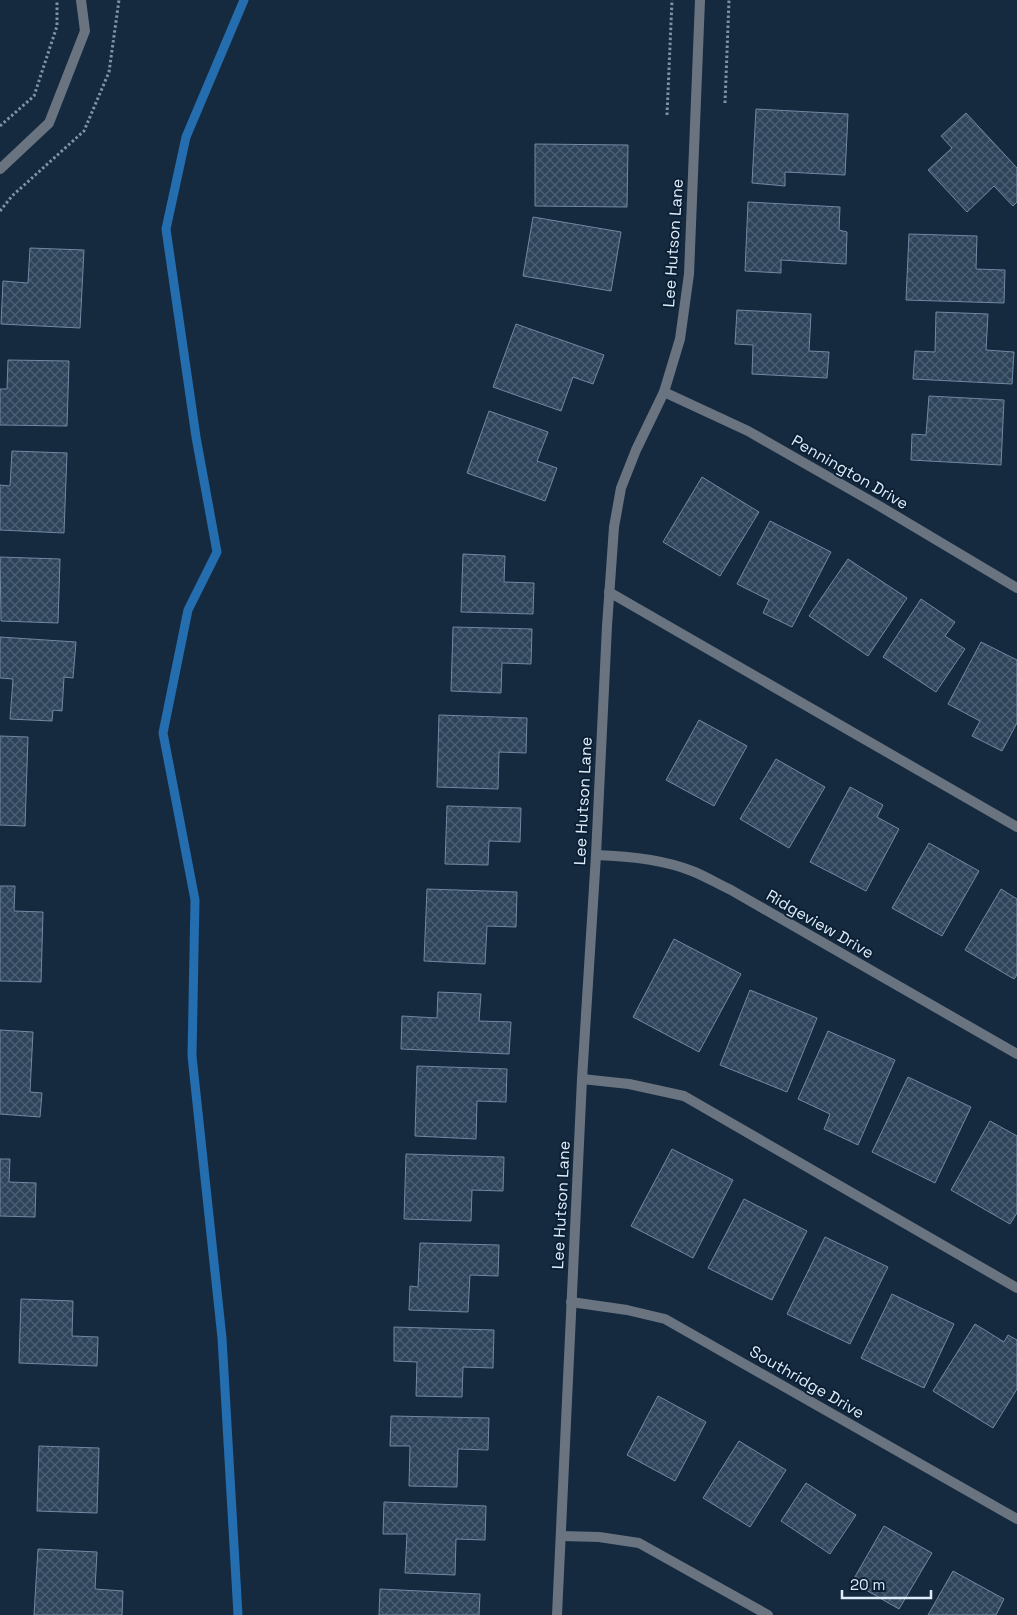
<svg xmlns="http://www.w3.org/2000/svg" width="1017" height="1615" viewBox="0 0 1017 1615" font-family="'Space Grotesk',sans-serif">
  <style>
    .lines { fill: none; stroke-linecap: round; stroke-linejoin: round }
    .stream { stroke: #246daf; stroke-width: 9 }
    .building { fill: url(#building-cross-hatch); stroke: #7088a2 }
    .path { stroke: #8192a3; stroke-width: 3; stroke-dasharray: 2.5 2.5; stroke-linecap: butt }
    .lane { stroke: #6a7480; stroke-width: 10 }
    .street { stroke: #6a7480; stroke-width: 10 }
    .labels { text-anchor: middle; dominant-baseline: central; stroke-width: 4; stroke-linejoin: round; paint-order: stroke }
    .street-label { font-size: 16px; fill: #dfecfa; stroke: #0b2034 }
  </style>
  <defs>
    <pattern id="building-cross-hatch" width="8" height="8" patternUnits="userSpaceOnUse" patternTransform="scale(1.25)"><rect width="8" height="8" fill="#2e445b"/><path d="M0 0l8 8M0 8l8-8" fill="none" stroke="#4c5f73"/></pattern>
  </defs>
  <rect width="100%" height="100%" fill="#152a3f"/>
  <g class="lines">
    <polyline class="stream" points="238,1615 222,1338 192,1056 195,900 163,733 188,610 217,552 196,437 166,229 186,137 244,0"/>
  </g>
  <g class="building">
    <polygon points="756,109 848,114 845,175 785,172 785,186 752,183"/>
    <polygon points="966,113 1017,168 1017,202 1013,206 994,186 967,212 928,170 952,148 941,136"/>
    <polygon points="535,144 628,145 627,207 535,206"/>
    <polygon points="748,202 840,207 839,230 847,232 846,264 781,260 781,273 745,271"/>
    <polygon points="533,217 621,232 611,291 523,276"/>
    <polygon points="909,234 977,236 976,269 1005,270 1004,303 906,300"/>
    <polygon points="30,248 84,250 80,328 1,324 3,281 28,283"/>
    <polygon points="737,310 811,314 809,351 829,352 827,378 752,374 753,345 735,344"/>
    <polygon points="936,312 988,314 986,350 1014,352 1012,384 913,379 915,351 935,352"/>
    <polygon points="516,324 604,355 593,384 573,377 561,411 493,387"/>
    <polygon points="8,360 69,361 67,426 0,425 0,389 7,389"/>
    <polygon points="929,396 1004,400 1001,465 911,460 912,434 926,435"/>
    <polygon points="489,411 548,432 537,461 557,468 545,501 467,473"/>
    <polygon points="12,451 67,453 64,533 0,530 0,485 10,486"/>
    <polygon points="702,477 759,512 720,576 663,542"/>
    <polygon points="770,521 831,552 792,627 763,613 769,600 737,584"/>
    <polygon points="463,554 505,556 504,582 534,583 533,614 461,612"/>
    <polygon points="0,557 60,559 58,623 1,621"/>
    <polygon points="848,559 907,598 868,656 809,616"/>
    <polygon points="921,599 955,622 945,636 965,649 936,692 883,657"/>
    <polygon points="453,627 532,629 531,664 502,663 501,693 451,691"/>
    <polygon points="0,637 76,642 73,678 64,677 62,711 53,710 52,721 10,719 13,679 0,678"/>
    <polygon points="981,642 1017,660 1017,723 1002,751 972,736 980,721 948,704"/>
    <polygon points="439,715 527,718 526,753 499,752 498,789 437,787"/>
    <polygon points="699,720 747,746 714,806 666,780"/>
    <polygon points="0,736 28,737 25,826 0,825"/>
    <polygon points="776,759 825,787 789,848 740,819"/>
    <polygon points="850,787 883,805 877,817 899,829 866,891 810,862"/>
    <polygon points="447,806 521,808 520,842 489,841 488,865 445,864"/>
    <polygon points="929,843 979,871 942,936 892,908"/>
    <polygon points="0,886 15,886 14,911 43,912 41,982 0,981"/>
    <polygon points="427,889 517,892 516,927 487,926 485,964 424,961"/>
    <polygon points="1001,889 1017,899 1017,975 1014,979 965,950"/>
    <polygon points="674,939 741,974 699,1052 633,1017"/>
    <polygon points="750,990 817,1018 787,1092 720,1065"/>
    <polygon points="438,992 481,994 479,1021 511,1022 509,1054 401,1049 402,1016 437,1018"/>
    <polygon points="0,1030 33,1032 30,1092 42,1093 40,1117 0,1114"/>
    <polygon points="828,1031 895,1060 858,1145 824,1129 830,1114 798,1099"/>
    <polygon points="417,1066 507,1069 506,1102 477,1101 476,1139 415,1136"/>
    <polygon points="908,1077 971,1107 935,1183 872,1152"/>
    <polygon points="990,1121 1017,1136 1017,1213 1010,1224 951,1190"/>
    <polygon points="672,1149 733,1180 693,1258 631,1226"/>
    <polygon points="406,1154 504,1157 503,1191 472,1190 471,1221 404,1219"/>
    <polygon points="0,1159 10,1159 9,1182 36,1183 35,1217 0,1216"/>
    <polygon points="744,1199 807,1231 772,1300 708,1268"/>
    <polygon points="825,1237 888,1267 850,1344 787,1314"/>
    <polygon points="420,1243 499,1245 498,1276 470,1275 468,1312 409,1310 410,1286 418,1287"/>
    <polygon points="892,1294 954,1324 924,1388 861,1358"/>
    <polygon points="21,1299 73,1301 72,1336 98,1337 97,1366 19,1363"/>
    <polygon points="975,1324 1004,1342 1008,1335 1017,1340 1017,1389 993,1428 933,1391"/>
    <polygon points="394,1327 494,1330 493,1368 463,1367 462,1397 416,1396 417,1362 394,1361"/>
    <polygon points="658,1396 706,1422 675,1481 627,1455"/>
    <polygon points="391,1416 489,1418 488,1450 458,1449 457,1487 409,1486 410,1446 390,1446"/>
    <polygon points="739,1441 786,1470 750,1527 703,1498"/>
    <polygon points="39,1446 99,1448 97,1513 37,1511"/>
    <polygon points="806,1483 856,1515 830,1554 781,1521"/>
    <polygon points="384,1502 486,1506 485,1540 456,1539 455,1575 405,1573 407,1534 383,1534"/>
    <polygon points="884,1526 932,1553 899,1609 852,1582"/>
    <polygon points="38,1549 97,1552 95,1589 123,1591 122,1615 34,1615"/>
    <polygon points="953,1571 1004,1599 996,1615 928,1615"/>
    <polygon points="380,1589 480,1594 479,1615 379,1615"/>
  </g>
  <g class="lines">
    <g class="path">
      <polyline points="725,103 729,0"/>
      <polyline points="667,115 672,0"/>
      <polyline points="0,126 34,96 57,26 57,0"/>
      <polyline points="0,211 12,196 84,131 109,72 119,0"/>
    </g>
    <g class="lane">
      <polyline points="609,592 1017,827"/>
      <polyline points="582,1079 629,1084 684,1096 1017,1288"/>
      <polyline points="561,1536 599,1537 639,1543 768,1615"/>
    </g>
    <g class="street">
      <polyline points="0,169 49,123 85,31 81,0"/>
      <polyline points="664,392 748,431 876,504 1017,588"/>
      <path d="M596,855C628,856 662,859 692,871C705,876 718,884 731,890L1017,1054"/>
      <polyline points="571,1302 627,1310 665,1319 1017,1519"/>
      <polyline points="557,1615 582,1079 596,855 607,626 614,527 621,488 636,450 664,392 680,339 689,274 700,0"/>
    </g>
  </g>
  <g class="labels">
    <g class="street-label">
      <text transform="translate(673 243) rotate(-86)">Lee Hutson Lane</text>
      <text transform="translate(850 472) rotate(30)">Pennington Drive</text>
      <text transform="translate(583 801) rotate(-87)">Lee Hutson Lane</text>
      <text transform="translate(820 924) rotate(30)">Ridgeview Drive</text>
      <text transform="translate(561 1205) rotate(-87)">Lee Hutson Lane</text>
      <text transform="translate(807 1382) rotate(30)">Southridge Drive</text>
    </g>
  </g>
  <path d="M842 1590v8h89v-8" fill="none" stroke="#dfecfa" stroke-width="2.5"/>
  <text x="850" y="1590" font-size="15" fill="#dfecfa" stroke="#0b2034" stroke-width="4" paint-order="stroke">20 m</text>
</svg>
